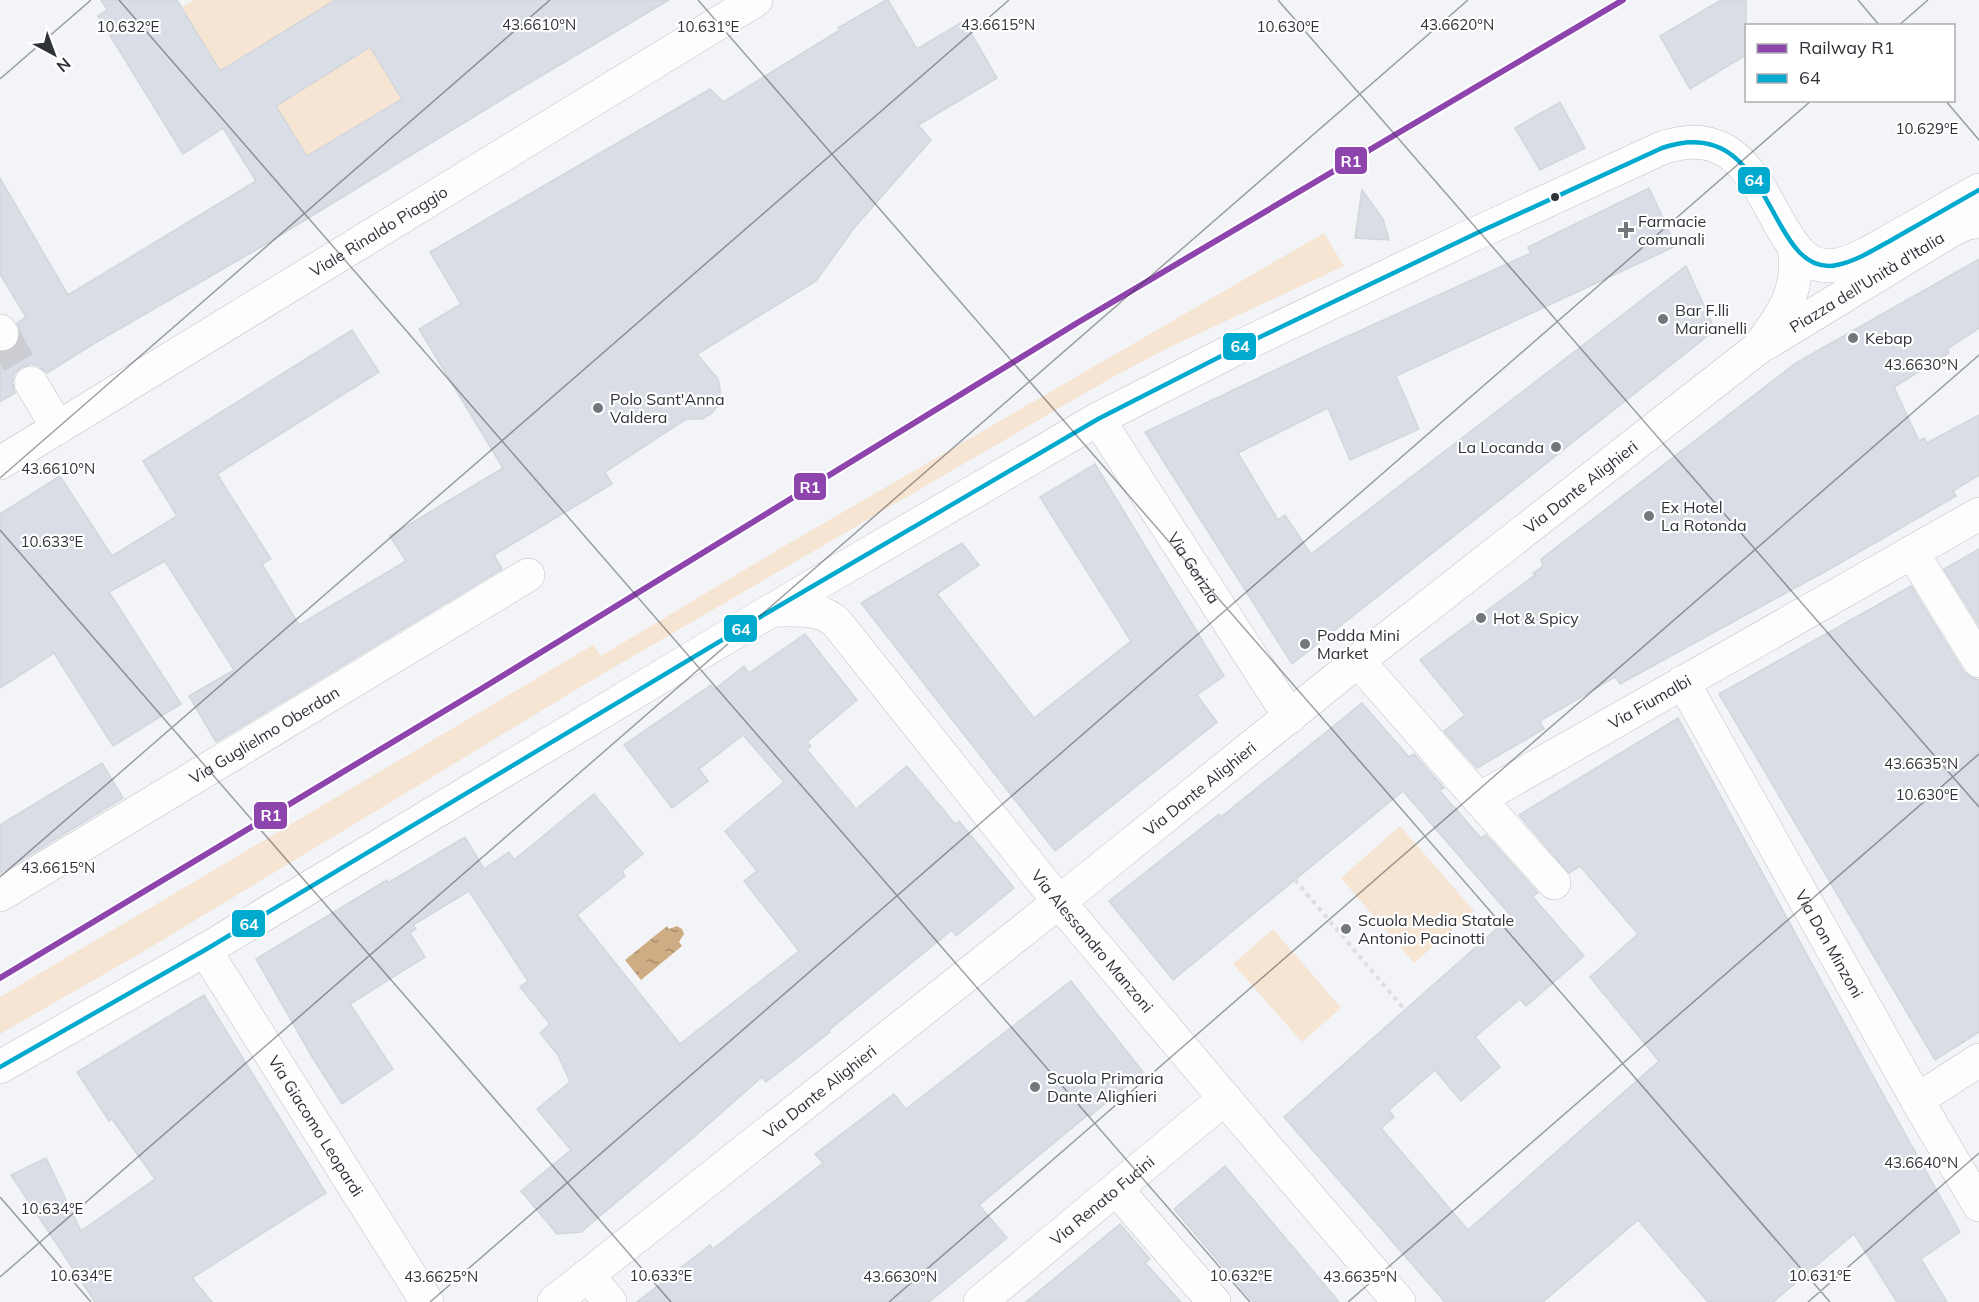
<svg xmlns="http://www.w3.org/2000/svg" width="1979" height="1302" viewBox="0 0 1979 1302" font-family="Mulish,sans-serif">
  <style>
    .green { fill: #f6e5d3 }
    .water { fill: url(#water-ripples) }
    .building { fill: #d8dde6; stroke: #d3d6da; stroke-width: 1.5; fill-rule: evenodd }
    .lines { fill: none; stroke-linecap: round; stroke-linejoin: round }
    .minor-tunnel { stroke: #cbcdd2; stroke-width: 33; stroke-dasharray: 33 16; stroke-linecap: butt }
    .minor-casing { stroke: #bec0c5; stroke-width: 34 }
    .path { stroke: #dededf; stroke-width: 4; stroke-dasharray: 4.5 4.5; stroke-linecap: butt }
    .minor { stroke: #fdfdfe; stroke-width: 33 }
    .bus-1-casing { stroke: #fff; stroke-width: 9 }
    .bus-1 { stroke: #00a9ce; stroke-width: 4.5 }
    .rail-1-casing { stroke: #fff; stroke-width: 10 }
    .rail-1 { stroke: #8e44ad; stroke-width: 6 }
    .ticks { fill: none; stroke: #2f3238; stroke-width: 1.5; stroke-opacity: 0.45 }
    .bus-dot { fill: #2f3238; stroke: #fff; stroke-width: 2 }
    .poi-dot { fill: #73767b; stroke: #fff; stroke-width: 2 }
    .labels { text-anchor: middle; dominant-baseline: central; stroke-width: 4.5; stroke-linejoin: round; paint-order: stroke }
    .poi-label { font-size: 16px; fill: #2f3238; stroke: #fff; text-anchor: start }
    .street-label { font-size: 16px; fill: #2f3238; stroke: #fff }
    .ticks-label { font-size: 15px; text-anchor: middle; fill: #2f3238; stroke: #fff; stroke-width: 4.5; stroke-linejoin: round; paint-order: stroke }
    .line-badge { stroke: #fff; stroke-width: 2 }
    .badge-label { font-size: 16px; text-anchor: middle; font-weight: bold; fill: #fff }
  </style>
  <defs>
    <pattern id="water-ripples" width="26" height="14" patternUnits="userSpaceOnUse" patternTransform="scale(1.5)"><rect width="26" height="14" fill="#cead84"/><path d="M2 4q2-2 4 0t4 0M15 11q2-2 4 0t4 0" fill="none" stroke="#a88d6d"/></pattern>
  </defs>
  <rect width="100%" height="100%" fill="#f2f4f8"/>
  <g class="green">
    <polygon points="194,0 335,0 220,71 182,7"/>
    <polygon points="370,47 402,99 307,156 276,106"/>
    <polygon points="1324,233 1344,266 1170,347 1111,378 599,676 141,953 0,1034 0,997 593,645 601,656 781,548"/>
    <polygon points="1400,826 1474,911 1414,963 1341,878"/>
    <polygon points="1273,929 1341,1008 1302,1042 1233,964"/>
  </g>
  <polygon class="water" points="667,926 669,929 677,926 682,929 684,934 679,942 682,946 641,980 625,960"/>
  <g class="building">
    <path d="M101,0H177L220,71L335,0H669L519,89L261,247L95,343L47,373L40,366L31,364L22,367L14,374L12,384L15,393L0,402V352L12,350L18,343L21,333L17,323L26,317L0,274V178L68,295L256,181L223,128L183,154L98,16L107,10ZM370,47L402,99L307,156L276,106Z"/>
    <polygon points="886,0 888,0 917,49 964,21 997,78 918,125 931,140 854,228 816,281 697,354 718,379 720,388 720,397 717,407 711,414 702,419 686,419 605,472 612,484 494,555 502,569 216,742 189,696 234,670 165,561 109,592 181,704 113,746 54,653 0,688 0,514 60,476 112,556 177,516 143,461 352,330 379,372 217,474 271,559 262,564 299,625 406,561 390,536 503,468 419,329 461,304 430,252 710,89 723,102 840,30 838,28"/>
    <polygon points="1721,0 1746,0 1746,55 1690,89 1660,36"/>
    <polygon points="1560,102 1585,148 1540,170 1515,128"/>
    <polygon points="1649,188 1676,246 1396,376 1419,429 1350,460 1328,408 1238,453 1278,520 1285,515 1311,554 1686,266 1715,330 1292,664 1145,432 1311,353 1531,253 1528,247"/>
    <polygon points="1362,190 1383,219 1389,240 1355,238"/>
    <polygon points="1979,259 1979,328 1947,349 1949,353 1894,387 1919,441 1924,438 1927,443 1979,415 1979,475 1953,491 1956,496 1835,566 1620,684 1615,677 1540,721 1544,729 1477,768 1444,731 1465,715 1420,660 1535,575 1533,573 1543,566 1541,559 1796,363"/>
    <polygon points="1095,464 1224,676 1197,695 1217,722 1055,851 861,603 962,543 979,565 937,594 1034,718 1131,641 1040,497"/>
    <polygon points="1979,549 1979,625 1944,569"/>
    <polygon points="1911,586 1963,671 1970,677 1979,680 1979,1032 1935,1060 1719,694"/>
    <polygon points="805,634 857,700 807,742 811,746 807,750 856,809 907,766 955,824 959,821 1014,888 956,936 952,930 829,1030 830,1032 766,1082 762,1077 695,1136 581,1232 557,1234 521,1191 571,1150 537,1109 570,1082 558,1055 540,1033 550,1024 520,987 528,981 469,891 413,925 416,929 410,933 425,957 350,1004 393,1069 342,1104 311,1055 256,959 387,880 388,883 465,837 484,869 509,852 514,860 594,794 643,854 622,871 625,876 577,915 680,1044 799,951 744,881 757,871 725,831 784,782 743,735 699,769 708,781 672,808 624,745 711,685 715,689 744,666 749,673"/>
    <polygon points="1362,703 1409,757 1414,754 1444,788 1439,790 1481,838 1486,835 1538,893 1532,896 1584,956 1526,1006 1520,999 1475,1037 1500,1067 1461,1101 1435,1070 1389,1110 1394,1117 1381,1128 1468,1230 1659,1061 1590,977 1638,934 1580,866 1569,873 1519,815 1678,718 1879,1087 1960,1232 1921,1259 1947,1302 1897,1302 1854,1234 1773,1302 1708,1302 1638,1220 1543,1302 1445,1302 1284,1117 1511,916 1403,791 1173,980 1109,901 1219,814 1221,817"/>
    <polygon points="102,763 123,798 0,873 0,825"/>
    <polygon points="1071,981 1143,1072 1090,1116 1089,1114 979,1205 1007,1238 929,1302 637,1302 710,1245 713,1249 823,1163 815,1154 894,1094 906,1109"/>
    <polygon points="204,995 326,1193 192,1278 212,1302 95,1302 11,1175 46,1158 81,1231 155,1179 112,1119 109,1121 77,1072"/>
    <polygon points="1225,1166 1339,1302 1253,1302 1174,1209"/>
    <polygon points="1120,1224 1150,1259 1145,1263 1181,1302 1026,1302"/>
  </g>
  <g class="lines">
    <polyline class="minor-tunnel" points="2,334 31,383"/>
    <g class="minor-casing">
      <g id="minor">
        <polyline points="0,331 2,334"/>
        <path id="s1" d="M1767,343L1950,231L1964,224L1979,221"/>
        <polyline points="31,383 58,428"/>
        <path id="s2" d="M1098,419L1290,717"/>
        <path id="s3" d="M0,463L756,0"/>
        <polyline points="1912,552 1979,661"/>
        <path id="s4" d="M772,610C794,611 820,606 837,623L1059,902L1248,1126L1399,1302"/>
        <path id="s5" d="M1358,661L1479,799L1979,514"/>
        <path id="s6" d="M1683,682L1917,1100L1979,1205"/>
        <polyline points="1479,799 1554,883"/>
        <path id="s7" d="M0,895L528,575"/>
        <path id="s8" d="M205,950L427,1302"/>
        <path d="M0,1067L205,950L772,610L1098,419L1237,348L1477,233L1662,148C1776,109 1765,280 1837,265C1857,261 1877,248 1895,238C1923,222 1951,206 1979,190"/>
        <polyline points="1917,1100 1979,1060"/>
        <polyline points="1117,1190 1214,1302"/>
        <polyline points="588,1276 610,1302"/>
        <path id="s9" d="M554,1302L1059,902L1358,661L1758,348C1783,314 1801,291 1794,246"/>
        <path id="s10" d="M980,1302L1225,1098"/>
      </g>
    </g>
    <g class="path">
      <polyline points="1234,805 1285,868"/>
      <polyline points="1295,880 1404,1009"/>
    </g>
    <use href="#minor" class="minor"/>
    <g class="bus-1-casing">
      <path id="bus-1" d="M0,1067L205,950L772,610L1098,419L1237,348L1477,233L1662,148C1776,109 1765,280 1837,265C1857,261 1877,248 1895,238C1923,222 1951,206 1979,190"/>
    </g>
    <use href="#bus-1" class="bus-1"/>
    <g class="rail-1-casing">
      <polyline id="rail-1" points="0,978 481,689 1077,323 1623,0"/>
    </g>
    <use href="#rail-1" class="rail-1"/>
  </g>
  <path class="ticks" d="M119,0L1250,1302M698,0L1830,1302M1278,0L1979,807M1858,0L1880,26M1898,26L1928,0M0,79L91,0M1945,100L1979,140M0,478L550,0M0,530L671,1302M0,877L1009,0M0,1197L91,1302M0,1277L1468,0M430,1302L1812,100M889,1302L1979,355M1348,1302L1979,754M1808,1302L1979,1153"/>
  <circle class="bus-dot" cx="1555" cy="197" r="5"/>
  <g class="poi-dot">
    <path d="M1623 221h6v6h6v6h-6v6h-6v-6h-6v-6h6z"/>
    <circle cx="1663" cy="319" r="6"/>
    <circle cx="1853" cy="338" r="6"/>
    <circle cx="598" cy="408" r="6"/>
    <circle cx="1556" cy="447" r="6"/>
    <circle cx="1649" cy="516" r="6"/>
    <circle cx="1481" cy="618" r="6"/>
    <circle cx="1305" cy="644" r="6"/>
    <circle cx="1346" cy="929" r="6"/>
    <circle cx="1035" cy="1087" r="6"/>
  </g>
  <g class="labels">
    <g class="poi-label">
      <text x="1638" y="221">Farmacie<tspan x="1638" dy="18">comunali</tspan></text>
      <text x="1675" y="310">Bar F.lli<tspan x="1675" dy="18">Marianelli</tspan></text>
      <text x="1865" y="338">Kebap</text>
      <text x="610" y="399">Polo Sant'Anna<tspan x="610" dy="18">Valdera</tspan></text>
      <text x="1544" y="447" text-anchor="end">La Locanda</text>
      <text x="1661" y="507">Ex Hotel<tspan x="1661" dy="18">La Rotonda</tspan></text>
      <text x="1493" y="618">Hot &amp; Spicy</text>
      <text x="1317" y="635">Podda Mini<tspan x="1317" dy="18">Market</tspan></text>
      <text x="1358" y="920">Scuola Media Statale<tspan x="1358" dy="18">Antonio Pacinotti</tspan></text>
      <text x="1047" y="1078">Scuola Primaria<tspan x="1047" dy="18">Dante Alighieri</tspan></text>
    </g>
    <g class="street-label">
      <text stroke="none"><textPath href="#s3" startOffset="444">Viale Rinaldo Piaggio</textPath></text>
      <text stroke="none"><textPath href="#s1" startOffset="117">Piazza dell'Unità d'Italia</textPath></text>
      <text stroke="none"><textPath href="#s9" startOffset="1311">Via Dante Alighieri</textPath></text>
      <text stroke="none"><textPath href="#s2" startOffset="177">Via Gorizia</textPath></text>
      <text stroke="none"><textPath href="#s5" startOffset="380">Via Fiumalbi</textPath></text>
      <text stroke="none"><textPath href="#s7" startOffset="309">Via Guglielmo Oberdan</textPath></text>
      <text stroke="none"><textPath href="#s9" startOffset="825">Via Dante Alighieri</textPath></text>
      <text stroke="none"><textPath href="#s4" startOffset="476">Via Alessandro Manzoni</textPath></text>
      <text stroke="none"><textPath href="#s6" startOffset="300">Via Don Minzoni</textPath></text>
      <text stroke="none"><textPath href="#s9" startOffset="339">Via Dante Alighieri</textPath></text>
      <text stroke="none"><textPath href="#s8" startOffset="208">Via Giacomo Leopardi</textPath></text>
      <text stroke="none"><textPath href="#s10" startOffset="159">Via Renato Fucini</textPath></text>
    </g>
  </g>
  <g class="ticks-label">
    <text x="539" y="30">43.6610°N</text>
    <text x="998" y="30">43.6615°N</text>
    <text x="1457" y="30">43.6620°N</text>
    <text x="128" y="32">10.632°E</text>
    <text x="708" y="32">10.631°E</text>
    <text x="1288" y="32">10.630°E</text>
    <text x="1927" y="134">10.629°E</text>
    <text x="1921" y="370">43.6630°N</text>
    <text x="58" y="474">43.6610°N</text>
    <text x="52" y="547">10.633°E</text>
    <text x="1921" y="769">43.6635°N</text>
    <text x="1927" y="800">10.630°E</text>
    <text x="58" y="873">43.6615°N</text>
    <text x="1921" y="1168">43.6640°N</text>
    <text x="52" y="1214">10.634°E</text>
    <text x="81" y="1281">10.634°E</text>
    <text x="661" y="1281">10.633°E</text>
    <text x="1241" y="1281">10.632°E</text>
    <text x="1820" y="1281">10.631°E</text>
    <text x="441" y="1282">43.6625°N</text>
    <text x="900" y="1282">43.6630°N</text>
    <text x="1360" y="1282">43.6635°N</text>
  </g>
  <g class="line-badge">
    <rect x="1334" y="146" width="34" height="29" rx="6" fill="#8e44ad"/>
    <rect x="1737" y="166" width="34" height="29" rx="6" fill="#00a9ce"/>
    <rect x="1222" y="332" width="35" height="29" rx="6" fill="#00a9ce"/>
    <rect x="793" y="472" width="34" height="29" rx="6" fill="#8e44ad"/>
    <rect x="723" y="614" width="35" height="29" rx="6" fill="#00a9ce"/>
    <rect x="253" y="801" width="35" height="29" rx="6" fill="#8e44ad"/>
    <rect x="231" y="909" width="35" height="29" rx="6" fill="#00a9ce"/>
  </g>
  <g class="badge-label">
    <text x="1351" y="167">R1</text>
    <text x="1754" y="186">64</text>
    <text x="1240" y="352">64</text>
    <text x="810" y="493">R1</text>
    <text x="741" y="635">64</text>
    <text x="271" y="821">R1</text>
    <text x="249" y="930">64</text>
  </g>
  <rect x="1745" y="24" width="210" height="78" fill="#ffffff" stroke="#acadaf" stroke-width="1.5"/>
  <rect x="1757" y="44" width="30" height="9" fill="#8e44ad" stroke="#acadaf" stroke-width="1.5"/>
  <text x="1799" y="54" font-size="18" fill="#2f3238">Railway R1</text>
  <rect x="1757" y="74" width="30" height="9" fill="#00a9ce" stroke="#acadaf" stroke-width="1.5"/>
  <text x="1799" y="84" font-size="18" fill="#2f3238">64</text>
  <g transform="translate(54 54) rotate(139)" stroke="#ffffff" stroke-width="4.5" paint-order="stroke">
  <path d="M0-4.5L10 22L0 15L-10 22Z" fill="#2f3238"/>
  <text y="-9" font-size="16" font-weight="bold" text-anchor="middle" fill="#2f3238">N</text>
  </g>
</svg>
